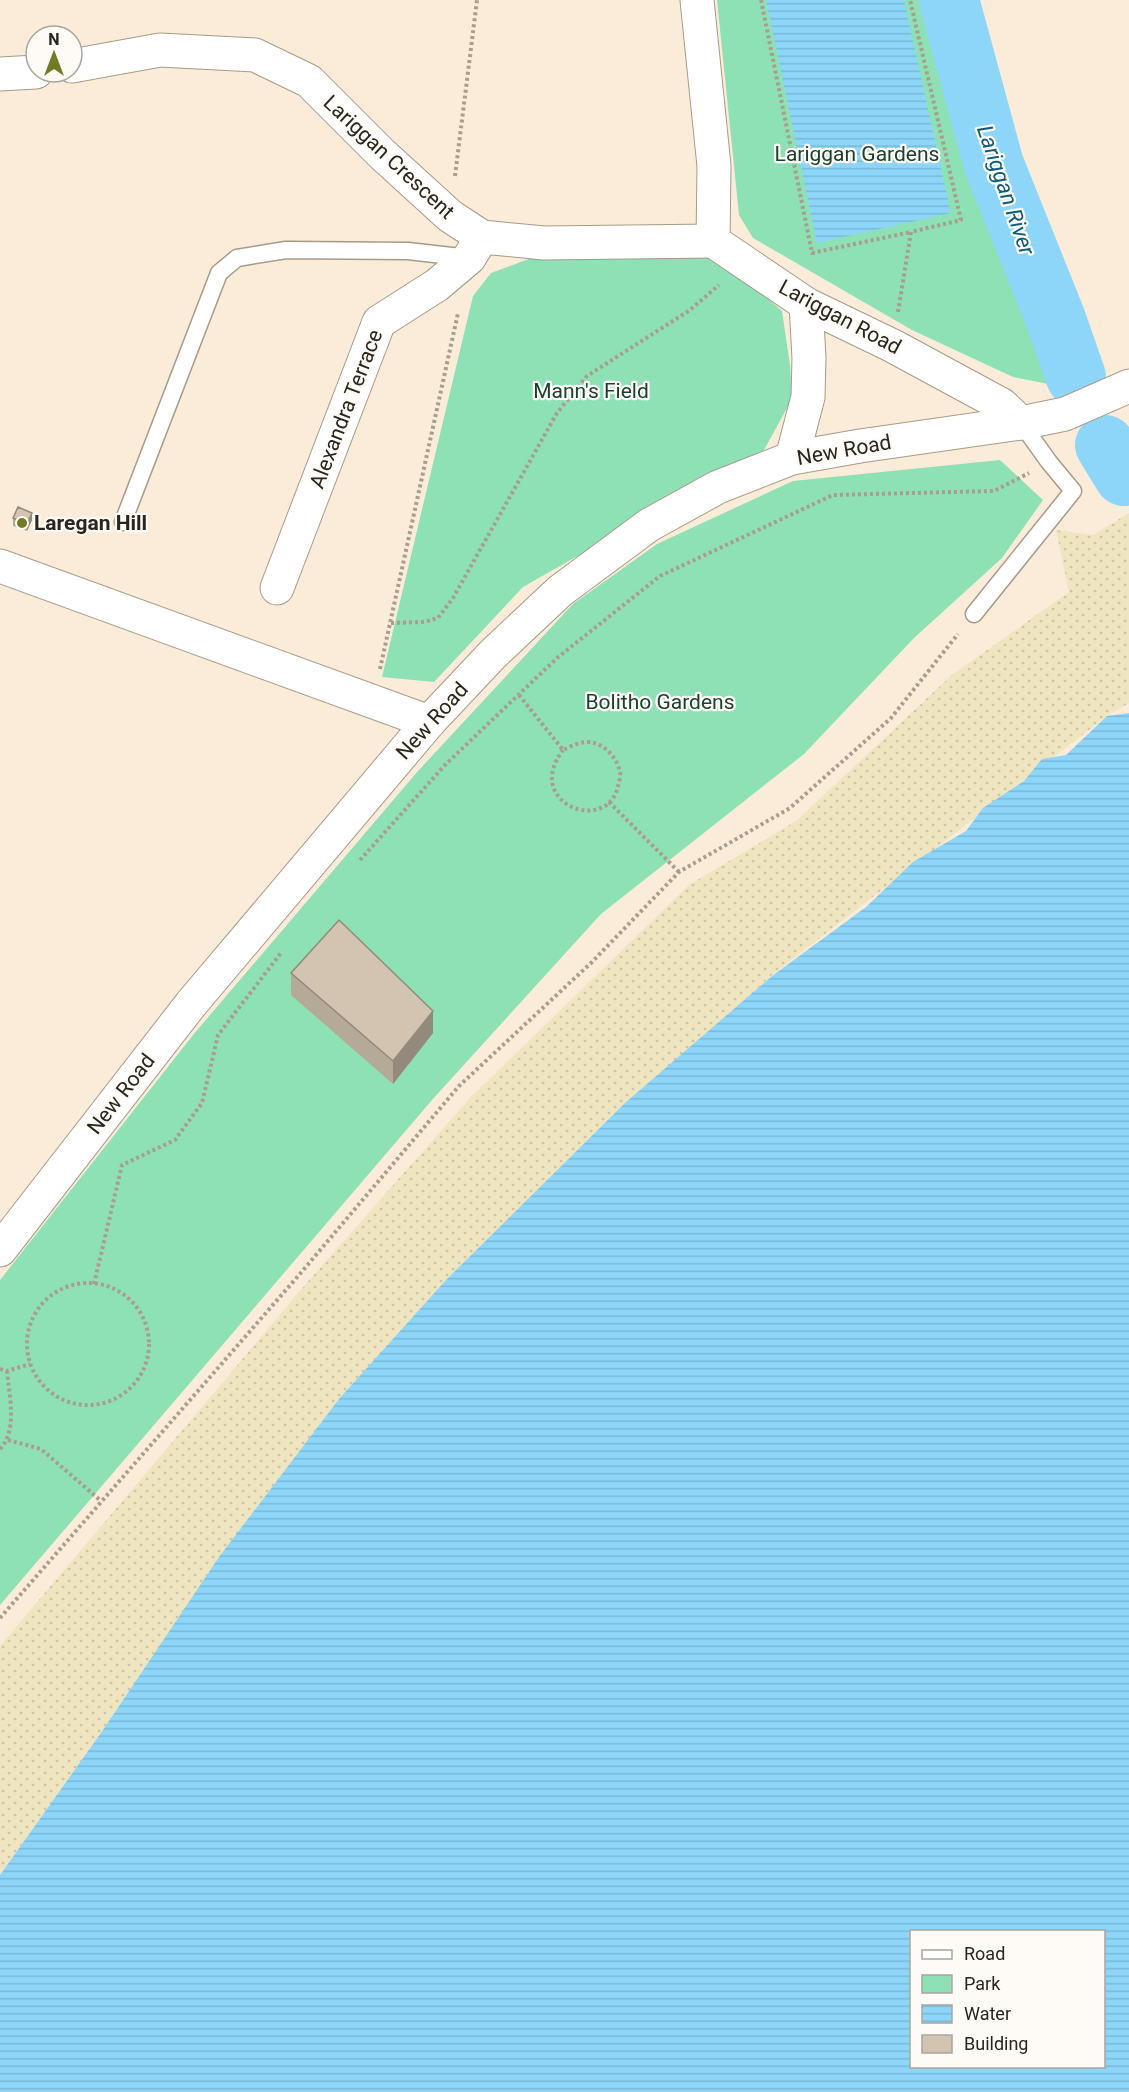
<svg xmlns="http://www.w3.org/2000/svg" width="1129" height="2092" viewBox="0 0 1129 2092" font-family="Roboto,sans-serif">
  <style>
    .green { fill: #8ee1b5 }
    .sand { fill: url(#sand-dots) }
    .water { fill: url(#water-rules); fill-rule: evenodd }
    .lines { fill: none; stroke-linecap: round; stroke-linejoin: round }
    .river { stroke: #8dd6f9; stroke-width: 60 }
    .service-casing { stroke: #a79a88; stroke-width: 19 }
    .minor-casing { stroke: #a79a88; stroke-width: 35 }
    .tertiary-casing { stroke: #a79a88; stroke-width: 35 }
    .path { stroke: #a89d8e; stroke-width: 4; stroke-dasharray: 3 3; stroke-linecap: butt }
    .service { stroke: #fff; stroke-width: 16 }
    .minor { stroke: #fff; stroke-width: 33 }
    .tertiary { stroke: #fff; stroke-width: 33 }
    .wall { fill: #b5a998 }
    .shaded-wall { fill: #93897c }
    .building { fill: #d2c4b1; stroke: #93897c; stroke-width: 1.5 }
    .poi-dot { fill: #747a24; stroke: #fefbf7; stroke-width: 2 }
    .labels { text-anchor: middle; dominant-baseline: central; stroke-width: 4.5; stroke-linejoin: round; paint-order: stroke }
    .park-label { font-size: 21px; fill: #1a412e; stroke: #fefbf7 }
    .street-label { font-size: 21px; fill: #2a251d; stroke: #fefbf7 }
    .poi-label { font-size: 21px; font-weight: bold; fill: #2a251d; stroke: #fefbf7; text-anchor: start }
    .water-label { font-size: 22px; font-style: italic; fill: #0c5b78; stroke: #fefbf7 }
  </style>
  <defs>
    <pattern id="sand-dots" width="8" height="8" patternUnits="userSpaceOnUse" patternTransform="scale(1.5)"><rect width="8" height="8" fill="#efe5c0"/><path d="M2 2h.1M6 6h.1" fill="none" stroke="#cdc4a5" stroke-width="1.8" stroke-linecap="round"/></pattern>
    <pattern id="water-rules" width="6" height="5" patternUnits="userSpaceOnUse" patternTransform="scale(1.5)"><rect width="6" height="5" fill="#8dd6f9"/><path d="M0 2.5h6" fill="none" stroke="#7ab8d5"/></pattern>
  </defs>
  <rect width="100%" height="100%" fill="#faecd8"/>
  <g class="green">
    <polygon points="717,0 944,0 987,166 1043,328 1048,384 1013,377 912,330 753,238 739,215"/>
    <polygon points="715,253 782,311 790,365 792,399 764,450 523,587 434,682 382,677 473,296 491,273 537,256"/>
    <polygon points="1000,460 1043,500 1002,558 914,638 804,754 601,914 432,1100 0,1605 0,1280 193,1035 418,771 573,604 657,544 793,481"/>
  </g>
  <polygon class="sand" points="1129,513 1129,703 1107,716 772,975 446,1280 103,1730 0,1875 0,1646 305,1285 470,1098 689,885 796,821 952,675 1069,592 1056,530 1093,535"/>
  <g class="water">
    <polygon points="766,0 904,0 951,213 817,243"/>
    <path d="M1129,713V2092H0V1875L103,1730L219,1557L339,1399L446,1280L625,1103L772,976L866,907L913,862L966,831L983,808L1024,781L1042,759L1066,755L1107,716ZM912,1932H1104V2066H912Z"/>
  </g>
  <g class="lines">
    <g class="river">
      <polyline points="949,0 994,165 1055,317 1076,377"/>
      <polyline points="1105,445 1124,476"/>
    </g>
    <g class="service-casing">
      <g id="service">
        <polyline points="123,522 219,273 237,258 286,250 408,251 469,258"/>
        <polyline points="974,614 1073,491 1049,462 1021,423"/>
      </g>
    </g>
    <g class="minor-casing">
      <g id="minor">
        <polyline points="697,0 714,166 713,241"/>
        <polyline points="72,66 160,50 255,55 309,81 382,154 450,216 482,237 544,243 713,241"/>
        <polyline points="0,74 36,72"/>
        <polyline points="713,241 806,304 893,346 1002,405 1021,423"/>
        <polyline points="792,458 808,397 809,358 806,304"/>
        <polyline points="0,566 429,722"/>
        <polyline points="277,588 379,322 437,285 469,258 482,237"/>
      </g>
    </g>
    <g class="tertiary-casing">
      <polyline id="tertiary" points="0,1250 191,1004 429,722 493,654 560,591 649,525 718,487 792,458 860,446 1021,423 1065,414 1129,386"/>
    </g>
    <g class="path">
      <polyline points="761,0 812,253 911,232"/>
      <polyline points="455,176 477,0"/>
      <polyline points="898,312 911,232 961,220 910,0"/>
      <polyline points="391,623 424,622 438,618 453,598 557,413 587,376 690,310 719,285"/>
      <polyline points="380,669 458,313"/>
      <path d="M519,695L563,750C568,748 574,744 580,743C599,738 616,754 620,772C621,776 619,782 618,786C608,835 522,804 563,750"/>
      <polyline points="609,802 679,872"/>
      <polyline points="360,860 446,764 557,658 660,576 833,495 994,491 1029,473"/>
      <circle cx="88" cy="1344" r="61"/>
      <polyline points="94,1284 122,1165 175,1140 202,1103 218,1035 281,953"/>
      <polyline points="0,1369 7,1371 30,1364"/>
      <polyline points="8,1440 41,1449 101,1501"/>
      <path d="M0,1449C18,1430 9,1395 7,1371"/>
      <polyline points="0,1618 299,1275 459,1086 592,962 679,872 790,808 891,718 958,634"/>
    </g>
    <use href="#service" class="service"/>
    <use href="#minor" class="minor"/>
    <use href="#tertiary" class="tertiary"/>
  </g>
  <g class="wall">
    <polygon points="13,518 32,520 27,531 13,526"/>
    <polygon points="291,973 433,1033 393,1084 291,995"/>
  </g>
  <g class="shaded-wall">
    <polygon points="32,513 32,520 27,531 27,524"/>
    <polygon points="433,1011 433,1033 393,1084 393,1061"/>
  </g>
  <g class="building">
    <polygon points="18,507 32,513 27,524 13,518"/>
    <polygon points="339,920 433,1011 393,1061 291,973"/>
  </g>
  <circle class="poi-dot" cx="22" cy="523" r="6"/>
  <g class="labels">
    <g class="park-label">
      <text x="857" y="154">Lariggan Gardens</text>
      <text x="591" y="391">Mann's Field</text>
      <text x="660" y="702">Bolitho Gardens</text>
    </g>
    <g class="street-label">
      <text transform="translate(389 157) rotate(43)">Lariggan Crescent</text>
      <text transform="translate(840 317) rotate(28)">Lariggan Road</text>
      <text transform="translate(346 409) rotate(-69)">Alexandra Terrace</text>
      <text transform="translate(844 450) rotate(-10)">New Road</text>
      <text transform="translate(432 721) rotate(-48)">New Road</text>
      <text transform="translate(121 1094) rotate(-52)">New Road</text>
    </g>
    <g class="poi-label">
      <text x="34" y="523">Laregan Hill</text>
    </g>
    <g class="water-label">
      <text transform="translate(1006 190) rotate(71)">Lariggan River</text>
    </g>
  </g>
  <rect x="910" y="1930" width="195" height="138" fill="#fefbf7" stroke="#a9a5a0" stroke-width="1.5"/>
  <rect x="922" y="1950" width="30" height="9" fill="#ffffff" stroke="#a9a5a0" stroke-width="1.5"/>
  <text x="964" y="1960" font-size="18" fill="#2a251d">Road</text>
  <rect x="922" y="1975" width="30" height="18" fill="#8ee1b5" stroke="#a9a5a0" stroke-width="1.5"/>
  <text x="964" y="1990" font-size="18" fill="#2a251d">Park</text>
  <rect x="922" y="2005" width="30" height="18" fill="url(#water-rules)" stroke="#a9a5a0" stroke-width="1.5"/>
  <text x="964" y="2020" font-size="18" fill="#2a251d">Water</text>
  <rect x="922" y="2035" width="30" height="18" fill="#d2c4b1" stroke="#a9a5a0" stroke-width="1.5"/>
  <text x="964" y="2050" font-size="18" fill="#2a251d">Building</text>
  <g transform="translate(54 54)"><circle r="28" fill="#fefbf7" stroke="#a9a5a0" stroke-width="1.5"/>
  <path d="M0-4.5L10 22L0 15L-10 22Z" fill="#747a24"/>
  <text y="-9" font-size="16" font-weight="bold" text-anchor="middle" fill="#2a251d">N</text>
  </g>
</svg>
